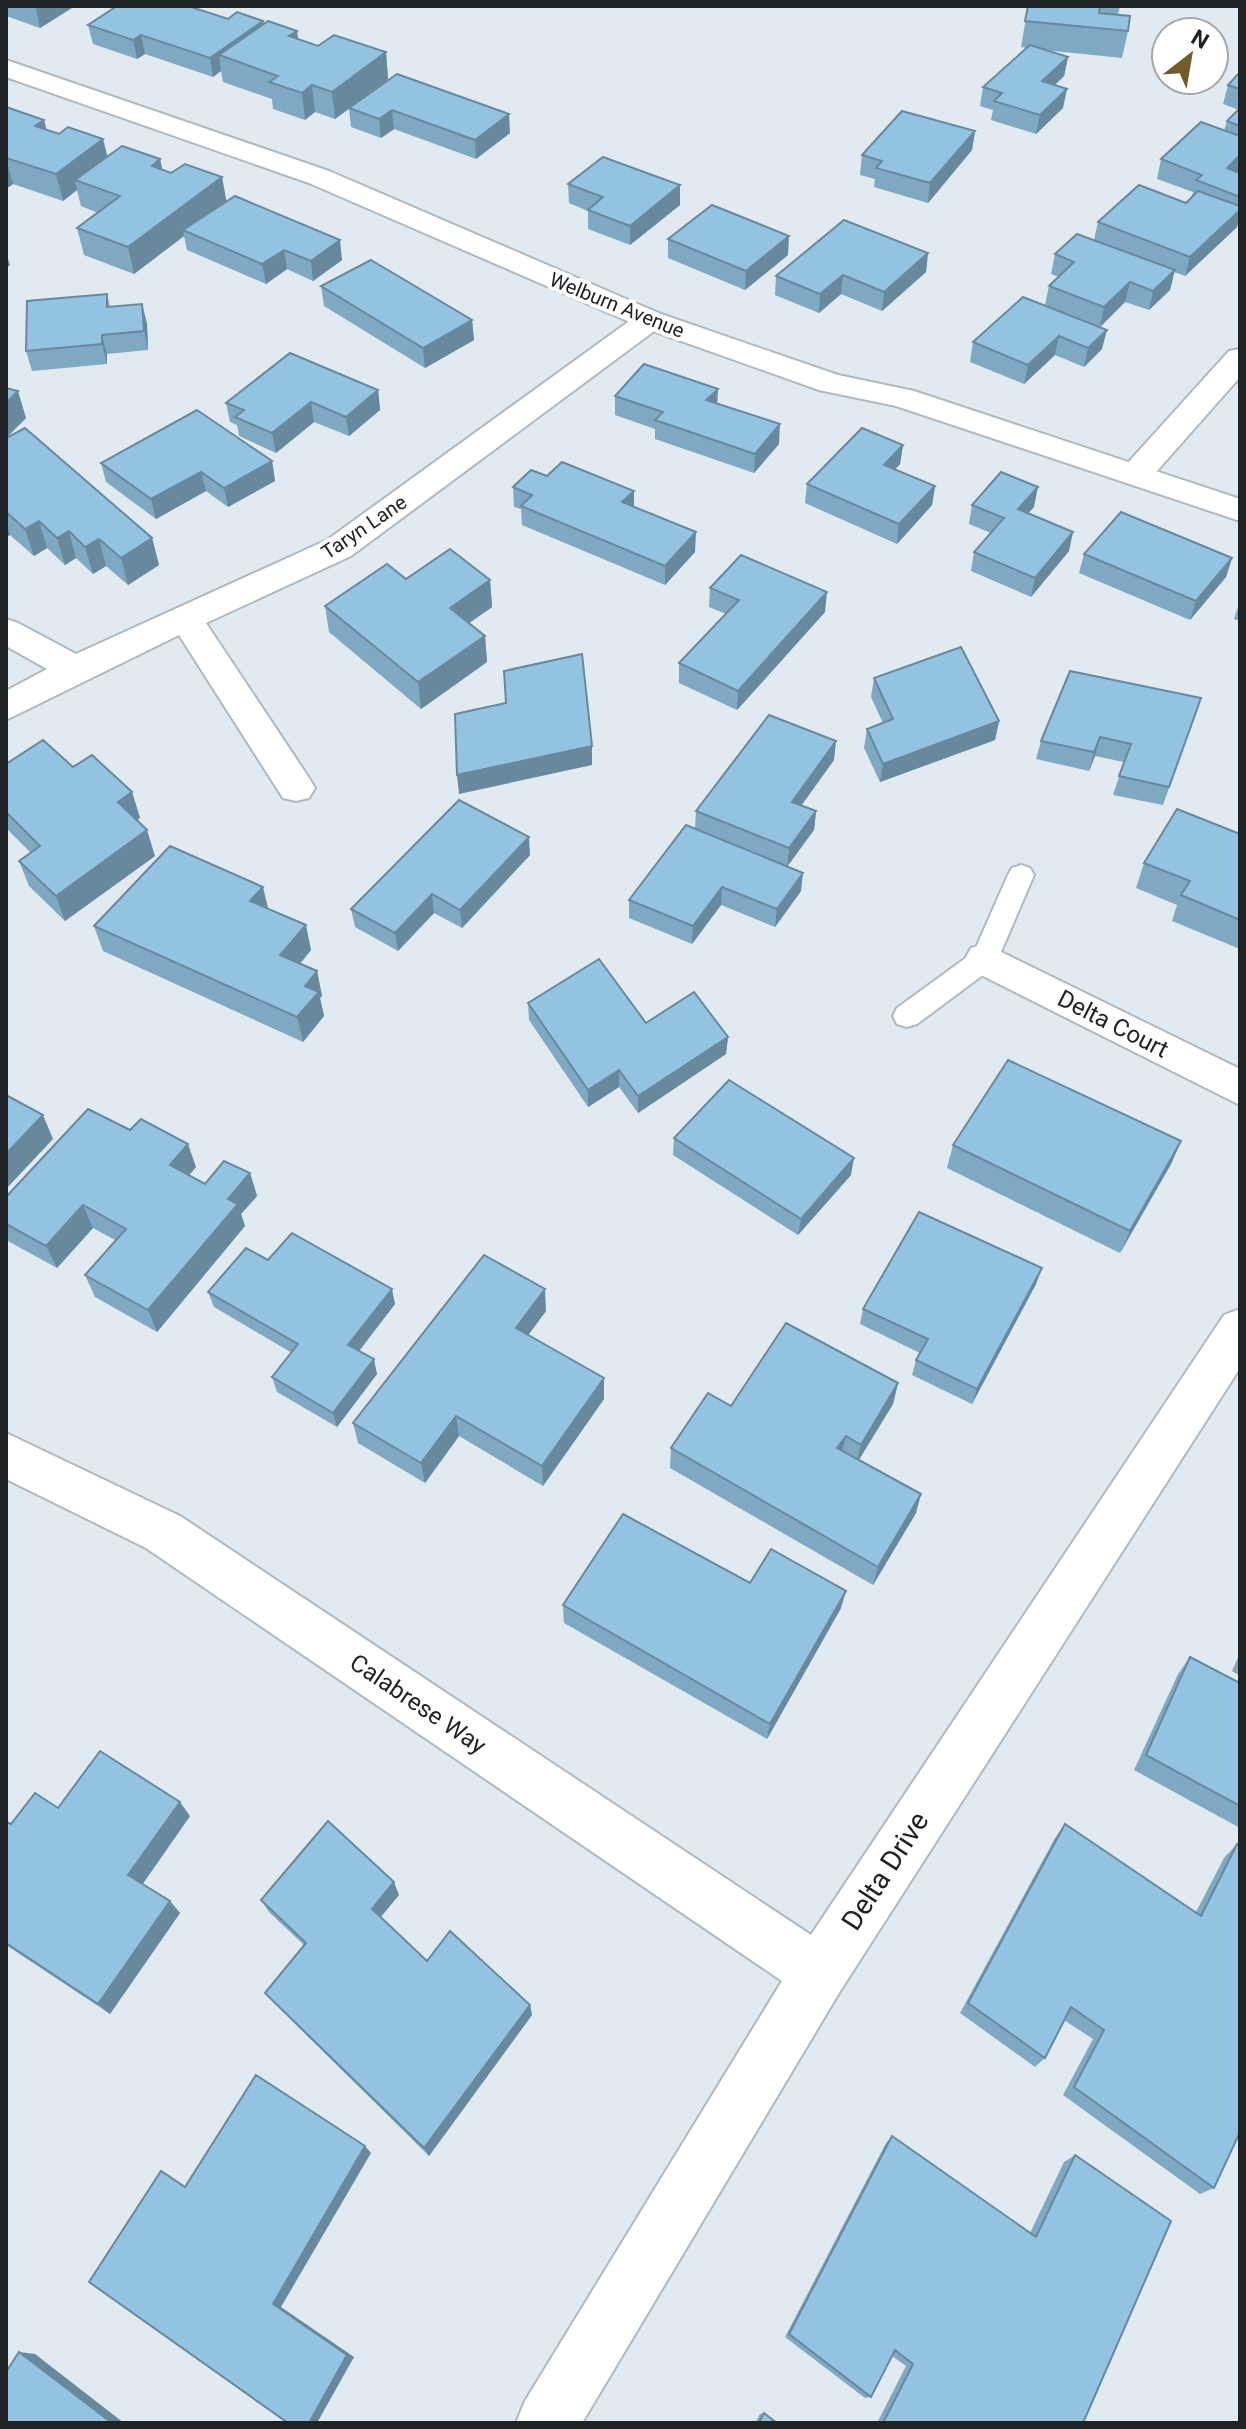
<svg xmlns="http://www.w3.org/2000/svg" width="1246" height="2429" viewBox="0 0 1246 2429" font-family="Roboto,sans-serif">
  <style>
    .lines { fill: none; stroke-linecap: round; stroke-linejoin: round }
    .service-casing { stroke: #b0b9bf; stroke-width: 4 }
    .minor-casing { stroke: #b0b9bf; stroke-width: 4 }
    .tertiary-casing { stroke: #b0b9bf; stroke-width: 4 }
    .service { fill: #fff; fill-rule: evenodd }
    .minor { fill: #fff; fill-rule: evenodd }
    .tertiary { fill: #fff; fill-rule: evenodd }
    .wall { fill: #7fa8c2 }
    .shaded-wall { fill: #68889e }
    .building { fill: #94c3e1; stroke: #68889e; stroke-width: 2 }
    .labels { text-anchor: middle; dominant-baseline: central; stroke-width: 8; stroke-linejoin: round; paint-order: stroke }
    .far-street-label { font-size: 20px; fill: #202325; stroke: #fff }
    .street-label { font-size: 24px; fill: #202325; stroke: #fff }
    .near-street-label { font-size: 28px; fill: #202325; stroke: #fff }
  </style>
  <rect width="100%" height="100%" fill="#e1eaf1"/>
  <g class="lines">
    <g class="service-casing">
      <polygon id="service" points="1021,865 1030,868 1034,875 995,966 917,1024 907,1027 897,1024 893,1016 897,1008 974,952 1008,875 1012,868"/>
    </g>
    <g class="minor-casing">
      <g id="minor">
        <polygon points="650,311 661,314 665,320 661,326 351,556 206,623 309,778 315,788 309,798 296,801 283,798 179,635 6,720 6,691 47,669 6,646 6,619 18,623 76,654 327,540 639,314"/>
        <polygon points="1240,349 1240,377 1149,480 1137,483 1125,480 1121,473 1125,466 1229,351"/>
        <polygon points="985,944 1240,1069 1240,1105 971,970 965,959 971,948"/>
        <polygon points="1240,1309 1240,1368 839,1993 582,2423 516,2423 525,2401 782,1981 146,1548 6,1479 6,1433 180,1516 811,1935 1224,1315"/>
      </g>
    </g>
    <g class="tertiary-casing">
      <polygon id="tertiary" points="6,60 329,171 661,314 838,375 914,391 1240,499 1240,521 896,406 819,390 639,326 309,183 6,77"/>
    </g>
    <use href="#service" class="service"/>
    <use href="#minor" class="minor"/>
    <use href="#tertiary" class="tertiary"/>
  </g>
  <g class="wall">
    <polygon points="6,6 75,6 40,28 6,16"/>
    <polygon points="1028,6 1120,6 1118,14 1128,31 1122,58 1044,50 1068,57 1064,76 1055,85 1063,108 1036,134 991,120 993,110 980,106 983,87 1027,48 1021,47"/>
    <polygon points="228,19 263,21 264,24 298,40 318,46 386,52 388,79 359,101 510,133 476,159 394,129 381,138 351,127 349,109 335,119 315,112 305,120 273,109 272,99 223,82 221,71 213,77 145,54 137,59 93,44 88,25"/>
    <polygon points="1240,72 1240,169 1238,172 1240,173 1240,217 1237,227 1185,276 1174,272 1170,290 1149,310 1125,302 1100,327 1045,305 1049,286 1059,277 1051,274 1055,254 1094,240 1098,222 1186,203 1192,197 1193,192 1157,179 1161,159 1224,131 1227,121 1239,110 1223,104 1228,85"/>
    <polygon points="6,107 47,130 107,156 160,159 162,170 171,173 222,177 226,202 342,260 313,281 287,269 266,284 187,250 184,236 134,274 84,255 77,228 98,213 81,206 77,190 63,201 13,184 6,189"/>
    <polygon points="975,131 972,150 928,203 874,187 875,179 860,175 862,155"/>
    <polygon points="568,184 680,205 630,245 588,229 588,211 569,203"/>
    <polygon points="668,239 788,255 745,290 668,258"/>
    <polygon points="928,253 926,272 882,311 841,294 819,313 775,295 776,276"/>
    <polygon points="321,286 472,320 474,340 425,368 324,306"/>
    <polygon points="107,294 110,307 142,304 147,324 148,350 107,354 107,364 32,371 26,351"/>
    <polygon points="1023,297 1102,349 1084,367 1055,355 1024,384 970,362 973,342"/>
    <polygon points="6,388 26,418 6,438 152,538 159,565 128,585 106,566 93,574 76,558 65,565 47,548 34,556 10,535 6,537"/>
    <polygon points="378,390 380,410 349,436 314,422 276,453 239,436 237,425 230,422 226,403"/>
    <polygon points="615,396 717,404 779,444 754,473 655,439 655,429 615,415"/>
    <polygon points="903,445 900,464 895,469 935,486 932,505 897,544 805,503 807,484"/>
    <polygon points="272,461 275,481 228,507 206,491 156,519 106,482 101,463"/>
    <polygon points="547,476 634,491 634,507 695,552 665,585 522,525 521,509 514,507 513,487"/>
    <polygon points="972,505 1034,507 1028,513 1069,551 1031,597 971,571 974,552 991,533 969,524"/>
    <polygon points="1084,554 1232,558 1226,577 1190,620 1079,573"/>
    <polygon points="406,579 490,580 492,607 469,623 485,636 487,662 421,709 329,632 325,606"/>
    <polygon points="710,588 825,612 737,710 679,683 679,663 726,614 709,607"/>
    <polygon points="1240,601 1240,621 1234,619"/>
    <polygon points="874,678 999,721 995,740 880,782 864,748 867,729 883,723 871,697"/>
    <polygon points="1201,698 1163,805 1113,795 1124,762 1095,756 1089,771 1036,759 1041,741"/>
    <polygon points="834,760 801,806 816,811 814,830 787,866 801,891 775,927 721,905 692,944 629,918 629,900 695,828 696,811"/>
    <polygon points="6,764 73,767 132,792 140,818 136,820 155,856 65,921 29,886 19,861 31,853 6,828"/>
    <polygon points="1240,834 1240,949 1172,921 1177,905 1136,888 1144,863"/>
    <polygon points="530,855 462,928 434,913 398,951 355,927 351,909"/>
    <polygon points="268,909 311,950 300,964 317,971 322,996 320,998 324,1016 303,1042 103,951 94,926"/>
    <polygon points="528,1003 728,1037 726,1054 638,1113 619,1087 588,1107 529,1020"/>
    <polygon points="674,1138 851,1175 798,1235 673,1155"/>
    <polygon points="1181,1141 1171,1164 1120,1253 947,1168 953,1145"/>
    <polygon points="196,1167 189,1175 205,1184 250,1173 257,1196 241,1214 245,1226 157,1332 95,1297 85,1275 115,1240 93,1228 57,1268 6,1240 6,1197"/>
    <polygon points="268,1260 395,1304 359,1351 377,1374 337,1427 277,1392 272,1377 292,1353 214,1307 208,1292"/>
    <polygon points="1036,1284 972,1404 912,1375 916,1360 920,1353 860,1324 863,1309"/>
    <polygon points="546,1311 528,1335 604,1399 543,1486 459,1436 425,1483 358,1443 353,1423"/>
    <polygon points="898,1383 893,1404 859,1460 916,1513 873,1585 670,1468 671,1448 731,1406"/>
    <polygon points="750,1583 841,1608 767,1739 564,1623 563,1605"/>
    <polygon points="1240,1653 1240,1676 1232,1671"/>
    <polygon points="1190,1657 1240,1683 1240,1828 1134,1770 1178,1674"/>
    <polygon points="58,1808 190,1816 142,1884 180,1913 110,2014 6,1945 6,1822 11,1824"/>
    <polygon points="1065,1824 1196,1912 1224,1858 1237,1844 1214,2188 1200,2194 1063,2095 1093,2039 1064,2020 1045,2058 1035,2067 960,2013 1055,1838"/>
    <polygon points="399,1895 381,1917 427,1961 530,2005 532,2015 429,2156 274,2003 265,1993 304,1945 269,1912 261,1900"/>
    <polygon points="892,2136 1030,2233 1064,2162 1075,2155 1083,2423 877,2423 906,2366 892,2356 871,2397 865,2398 785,2337 886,2143"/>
    <polygon points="764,2413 777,2423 755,2423 760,2414"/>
  </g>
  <g class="shaded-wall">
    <polygon points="41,6 75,6 40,28 36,9"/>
    <polygon points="263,21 266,40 219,55 221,71 213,77 210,58"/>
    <polygon points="297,31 301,57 289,36"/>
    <polygon points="141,35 145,54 137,59 133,40"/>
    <polygon points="386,52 388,79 335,119 332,92"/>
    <polygon points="1068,57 1064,76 1038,100 1042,81"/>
    <polygon points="312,85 315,112 305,120 302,93"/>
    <polygon points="1067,89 1063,108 1036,134 1040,115"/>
    <polygon points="392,110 394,129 381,138 379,119"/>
    <polygon points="509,114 510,133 476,159 475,140"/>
    <polygon points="44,120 51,146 35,126"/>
    <polygon points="975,131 972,150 928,203 930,183"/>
    <polygon points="103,139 110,166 75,180 77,190 63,201 56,174"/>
    <polygon points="1240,155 1240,169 1222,187 1227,168"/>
    <polygon points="6,159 13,184 6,189"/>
    <polygon points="160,159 166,186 152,166"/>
    <polygon points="222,177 227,204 183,230 184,236 134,274 128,247"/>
    <polygon points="680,185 680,205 630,245 630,226"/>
    <polygon points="1240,196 1240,217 1237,227 1185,276 1190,257 1235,215"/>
    <polygon points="789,236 788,255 745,290 746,271"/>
    <polygon points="340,240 342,260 313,281 311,261"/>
    <polygon points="284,250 287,269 266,284 262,264"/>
    <polygon points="6,253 10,265 6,268"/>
    <polygon points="928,253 926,272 882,311 884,292"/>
    <polygon points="1175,270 1170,290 1149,310 1153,291"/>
    <polygon points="843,275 841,294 819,313 820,294"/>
    <polygon points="1130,282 1125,302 1100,327 1104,307"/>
    <polygon points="142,304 147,324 148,350 144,331"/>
    <polygon points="472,320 474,340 425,368 423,348"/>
    <polygon points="1107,330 1102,349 1084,367 1088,348"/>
    <polygon points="102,335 107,354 107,364 102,344"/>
    <polygon points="1059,336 1055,355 1024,384 1028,365"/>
    <polygon points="718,389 717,408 706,400"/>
    <polygon points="378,390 380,410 349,436 346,417"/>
    <polygon points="18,391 26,418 6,438 6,403"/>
    <polygon points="311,402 314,422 276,453 272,433"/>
    <polygon points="780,424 779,444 754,473 755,454"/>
    <polygon points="903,445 900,464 881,484 884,465"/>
    <polygon points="272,461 275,481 228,507 224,488"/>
    <polygon points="201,472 206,491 156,519 151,499"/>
    <polygon points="935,486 932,505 897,544 899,524"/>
    <polygon points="1038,487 1034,507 1014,528 1018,509"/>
    <polygon points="634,491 634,510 622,502"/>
    <polygon points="6,521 10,535 6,537"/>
    <polygon points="39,521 47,548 34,556 25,529"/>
    <polygon points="69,531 76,558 65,565 57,538"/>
    <polygon points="696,532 695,552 665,585 665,566"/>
    <polygon points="1073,532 1069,551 1031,597 1035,578"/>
    <polygon points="152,538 159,565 128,585 121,558"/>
    <polygon points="99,539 106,566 93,574 85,547"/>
    <polygon points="1232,558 1226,577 1190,620 1196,601"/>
    <polygon points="490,580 492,607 452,635 450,608"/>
    <polygon points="827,592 825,612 737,710 738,691"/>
    <polygon points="485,636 487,662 421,709 418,682"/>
    <polygon points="999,721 995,740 880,782 883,764"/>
    <polygon points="1100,737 1095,756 1089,771 1094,752"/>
    <polygon points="836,741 834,760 790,821 792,802"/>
    <polygon points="592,746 592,765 459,794 457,775"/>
    <polygon points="132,792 140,818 125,828 118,802"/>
    <polygon points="816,811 814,830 787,867 789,848"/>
    <polygon points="147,830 155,856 65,921 56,896"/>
    <polygon points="529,837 530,855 462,928 460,910"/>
    <polygon points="803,873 801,891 775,927 777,909"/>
    <polygon points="263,887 269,912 250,901"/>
    <polygon points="722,887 721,905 692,944 693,926"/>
    <polygon points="432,894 434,913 398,951 395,933"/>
    <polygon points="306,925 311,950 286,980 280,955"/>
    <polygon points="317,971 322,996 320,998 324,1016 303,1042 297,1017 305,986"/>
    <polygon points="728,1037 726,1054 638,1113 638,1096"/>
    <polygon points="619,1070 619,1087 588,1107 588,1090"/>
    <polygon points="43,1115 53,1139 6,1189 6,1154"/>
    <polygon points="1181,1141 1171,1164 1120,1253 1130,1231"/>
    <polygon points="188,1144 196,1167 178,1188 170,1165"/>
    <polygon points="854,1158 851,1175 798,1235 801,1219"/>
    <polygon points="250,1173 257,1196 241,1214 245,1226 157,1332 148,1310 228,1199"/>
    <polygon points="83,1205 93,1228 57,1268 46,1246"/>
    <polygon points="1042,1268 1036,1284 972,1404 977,1389"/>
    <polygon points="392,1289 395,1304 352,1360 348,1345"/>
    <polygon points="545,1289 546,1311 518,1349 516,1328"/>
    <polygon points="374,1359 377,1374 337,1427 333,1413"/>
    <polygon points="604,1378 604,1399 543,1486 542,1466"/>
    <polygon points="898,1383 893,1404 856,1464 861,1445"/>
    <polygon points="456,1416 459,1436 425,1483 421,1463"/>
    <polygon points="846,1436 841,1455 837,1448"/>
    <polygon points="921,1494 916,1513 873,1585 878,1567"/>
    <polygon points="846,1591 841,1608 767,1739 770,1724"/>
    <polygon points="180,1802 190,1816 140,1888 128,1875"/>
    <polygon points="394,1882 399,1895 377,1921 372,1909"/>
    <polygon points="170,1901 180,1913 110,2014 98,2004"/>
    <polygon points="530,2005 532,2015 429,2156 424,2148"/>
    <polygon points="365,2146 371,2153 281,2307 354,2357 317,2423 309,2423 273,2304"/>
    <polygon points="19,2352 35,2354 124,2423 112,2423"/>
  </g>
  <g class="building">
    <polygon points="117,6 164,6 168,7 188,6 228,19 237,12 263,21 210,58 141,35 133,40 88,25"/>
    <polygon points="1028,6 1100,6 1099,13 1130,16 1128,31 1025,21"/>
    <polygon points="268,21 297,31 289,36 318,46 334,35 386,52 332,92 312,85 302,93 269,82 278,76 219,55"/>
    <polygon points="1030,45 1068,57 1042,81 1067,89 1040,115 994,101 1002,93 983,87"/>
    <polygon points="1240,72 1240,89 1228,85"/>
    <polygon points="397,74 509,114 475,140 392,110 379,119 349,108"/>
    <polygon points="6,107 44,120 35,126 59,134 68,127 103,139 56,174 6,158"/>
    <polygon points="1240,108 1240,126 1227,121"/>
    <polygon points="902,111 975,131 930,183 876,168 882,161 862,155"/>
    <polygon points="1201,122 1240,136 1240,155 1227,168 1240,173 1240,197 1196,180 1202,175 1161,159"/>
    <polygon points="122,146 160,159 152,166 171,173 185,164 222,177 128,247 77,228 120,196 75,180"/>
    <polygon points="603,157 680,185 630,226 588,210 603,197 568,184"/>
    <polygon points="1139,185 1186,203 1198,191 1240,206 1240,210 1190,257 1098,222"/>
    <polygon points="235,196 340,240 311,261 284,250 262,264 183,230"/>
    <polygon points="712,205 789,236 746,271 668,239"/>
    <polygon points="844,220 928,253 884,292 843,275 820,294 776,276"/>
    <polygon points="1077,234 1175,270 1153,291 1130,282 1104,307 1049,286 1074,262 1055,254"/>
    <polygon points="371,260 472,320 423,348 321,286"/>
    <polygon points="107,294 107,307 142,304 144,331 102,335 102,344 26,351 27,301"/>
    <polygon points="1023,297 1107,330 1088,348 1059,336 1028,365 973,342"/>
    <polygon points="290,353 378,390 346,417 311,402 272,433 235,417 244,410 226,403"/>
    <polygon points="644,364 718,389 706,400 780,424 755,454 655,420 663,412 615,396"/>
    <polygon points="6,388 18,391 6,403"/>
    <polygon points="197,410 272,461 224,488 201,472 151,499 101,463"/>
    <polygon points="25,428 152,538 121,558 99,539 85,547 69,531 57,538 39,521 25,529 6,512 6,438"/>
    <polygon points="862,428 903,445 884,465 935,486 899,524 807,484"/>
    <polygon points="562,462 634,491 622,502 696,532 665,566 521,506 532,495 513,487 531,470 547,476"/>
    <polygon points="1001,472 1038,487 1018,509 1073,532 1035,578 974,552 1004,518 972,505"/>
    <polygon points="1121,512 1232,558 1196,601 1084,554"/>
    <polygon points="450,549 490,580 450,608 485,636 418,682 325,606 387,564 406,579"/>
    <polygon points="741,555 827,592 738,691 679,663 739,600 710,588"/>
    <polygon points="961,647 999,721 883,764 867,729 893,719 874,678"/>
    <polygon points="582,654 592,746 457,775 455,714 506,703 504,671"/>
    <polygon points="1070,671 1201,698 1169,787 1119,776 1131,744 1100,737 1094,752 1041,741"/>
    <polygon points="769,715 836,741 792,802 816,811 789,848 696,811"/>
    <polygon points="43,740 73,767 92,755 132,792 118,802 147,830 56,896 19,861 40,846 6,812 6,764"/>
    <polygon points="459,800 529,837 460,910 432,894 395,933 351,909"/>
    <polygon points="1177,809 1240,834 1240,920 1181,895 1190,881 1144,863"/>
    <polygon points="686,825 803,873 777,909 722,887 693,926 629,900"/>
    <polygon points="170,846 263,887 250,901 306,925 280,955 317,971 305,986 319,992 297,1017 94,926"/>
    <polygon points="599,959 646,1023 694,992 728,1037 638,1096 619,1070 588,1090 528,1003"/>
    <polygon points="1008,1060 1181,1141 1130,1231 953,1145"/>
    <polygon points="729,1080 854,1158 801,1219 674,1138"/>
    <polygon points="6,1095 43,1115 6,1154"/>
    <polygon points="88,1109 130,1130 141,1119 188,1144 170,1165 205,1184 224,1161 250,1173 228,1199 238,1204 148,1310 85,1275 126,1229 83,1205 46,1246 6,1224 6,1197"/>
    <polygon points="919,1212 1042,1268 977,1389 916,1360 928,1339 863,1309"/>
    <polygon points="292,1233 392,1289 348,1345 374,1359 333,1413 272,1377 298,1344 208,1292 246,1248 268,1260"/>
    <polygon points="484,1255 545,1289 516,1328 604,1378 542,1466 456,1416 421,1463 353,1423"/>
    <polygon points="786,1323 898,1383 861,1445 846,1436 837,1448 921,1494 878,1567 671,1448 708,1393 731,1406"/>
    <polygon points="623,1514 750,1583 771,1549 846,1591 770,1724 563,1605"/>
    <polygon points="1190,1657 1240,1683 1240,1806 1146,1755"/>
    <polygon points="100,1751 180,1802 128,1875 170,1901 98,2004 6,1943 6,1822 11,1824 35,1793 58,1808"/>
    <polygon points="328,1821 394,1882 372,1909 427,1961 450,1931 530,2005 424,2148 265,1993 306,1943 261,1900"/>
    <polygon points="1065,1824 1201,1916 1237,1844 1240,1846 1240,2132 1214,2188 1074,2087 1104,2030 1071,2007 1045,2058 968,2003"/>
    <polygon points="256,2075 365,2146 273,2304 347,2355 309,2423 288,2423 89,2282 161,2171 185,2187"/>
    <polygon points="892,2136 1036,2237 1075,2155 1171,2221 1083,2423 883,2423 913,2364 895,2350 871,2397 789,2334"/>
    <polygon points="19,2352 112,2423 7,2423 6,2372"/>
    <polygon points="764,2413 777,2423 759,2423"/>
  </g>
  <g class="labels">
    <g class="far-street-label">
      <text transform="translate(617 305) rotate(22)">Welburn Avenue</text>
      <text transform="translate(364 527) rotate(-34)">Taryn Lane</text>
    </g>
    <g class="street-label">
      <text transform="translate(1113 1024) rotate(27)">Delta Court</text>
      <text transform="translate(418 1704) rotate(34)">Calabrese Way</text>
    </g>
    <g class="near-street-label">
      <text transform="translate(885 1871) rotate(-57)">Delta Drive</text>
    </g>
  </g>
  <rect width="1246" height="2429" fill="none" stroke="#202325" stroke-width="16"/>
  <g transform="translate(1190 56) rotate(31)"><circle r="38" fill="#ffffff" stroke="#a6a7a8" stroke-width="2"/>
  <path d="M0-6L14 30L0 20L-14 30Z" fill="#715d2c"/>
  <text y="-12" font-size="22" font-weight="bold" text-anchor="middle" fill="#202325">N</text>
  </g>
</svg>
